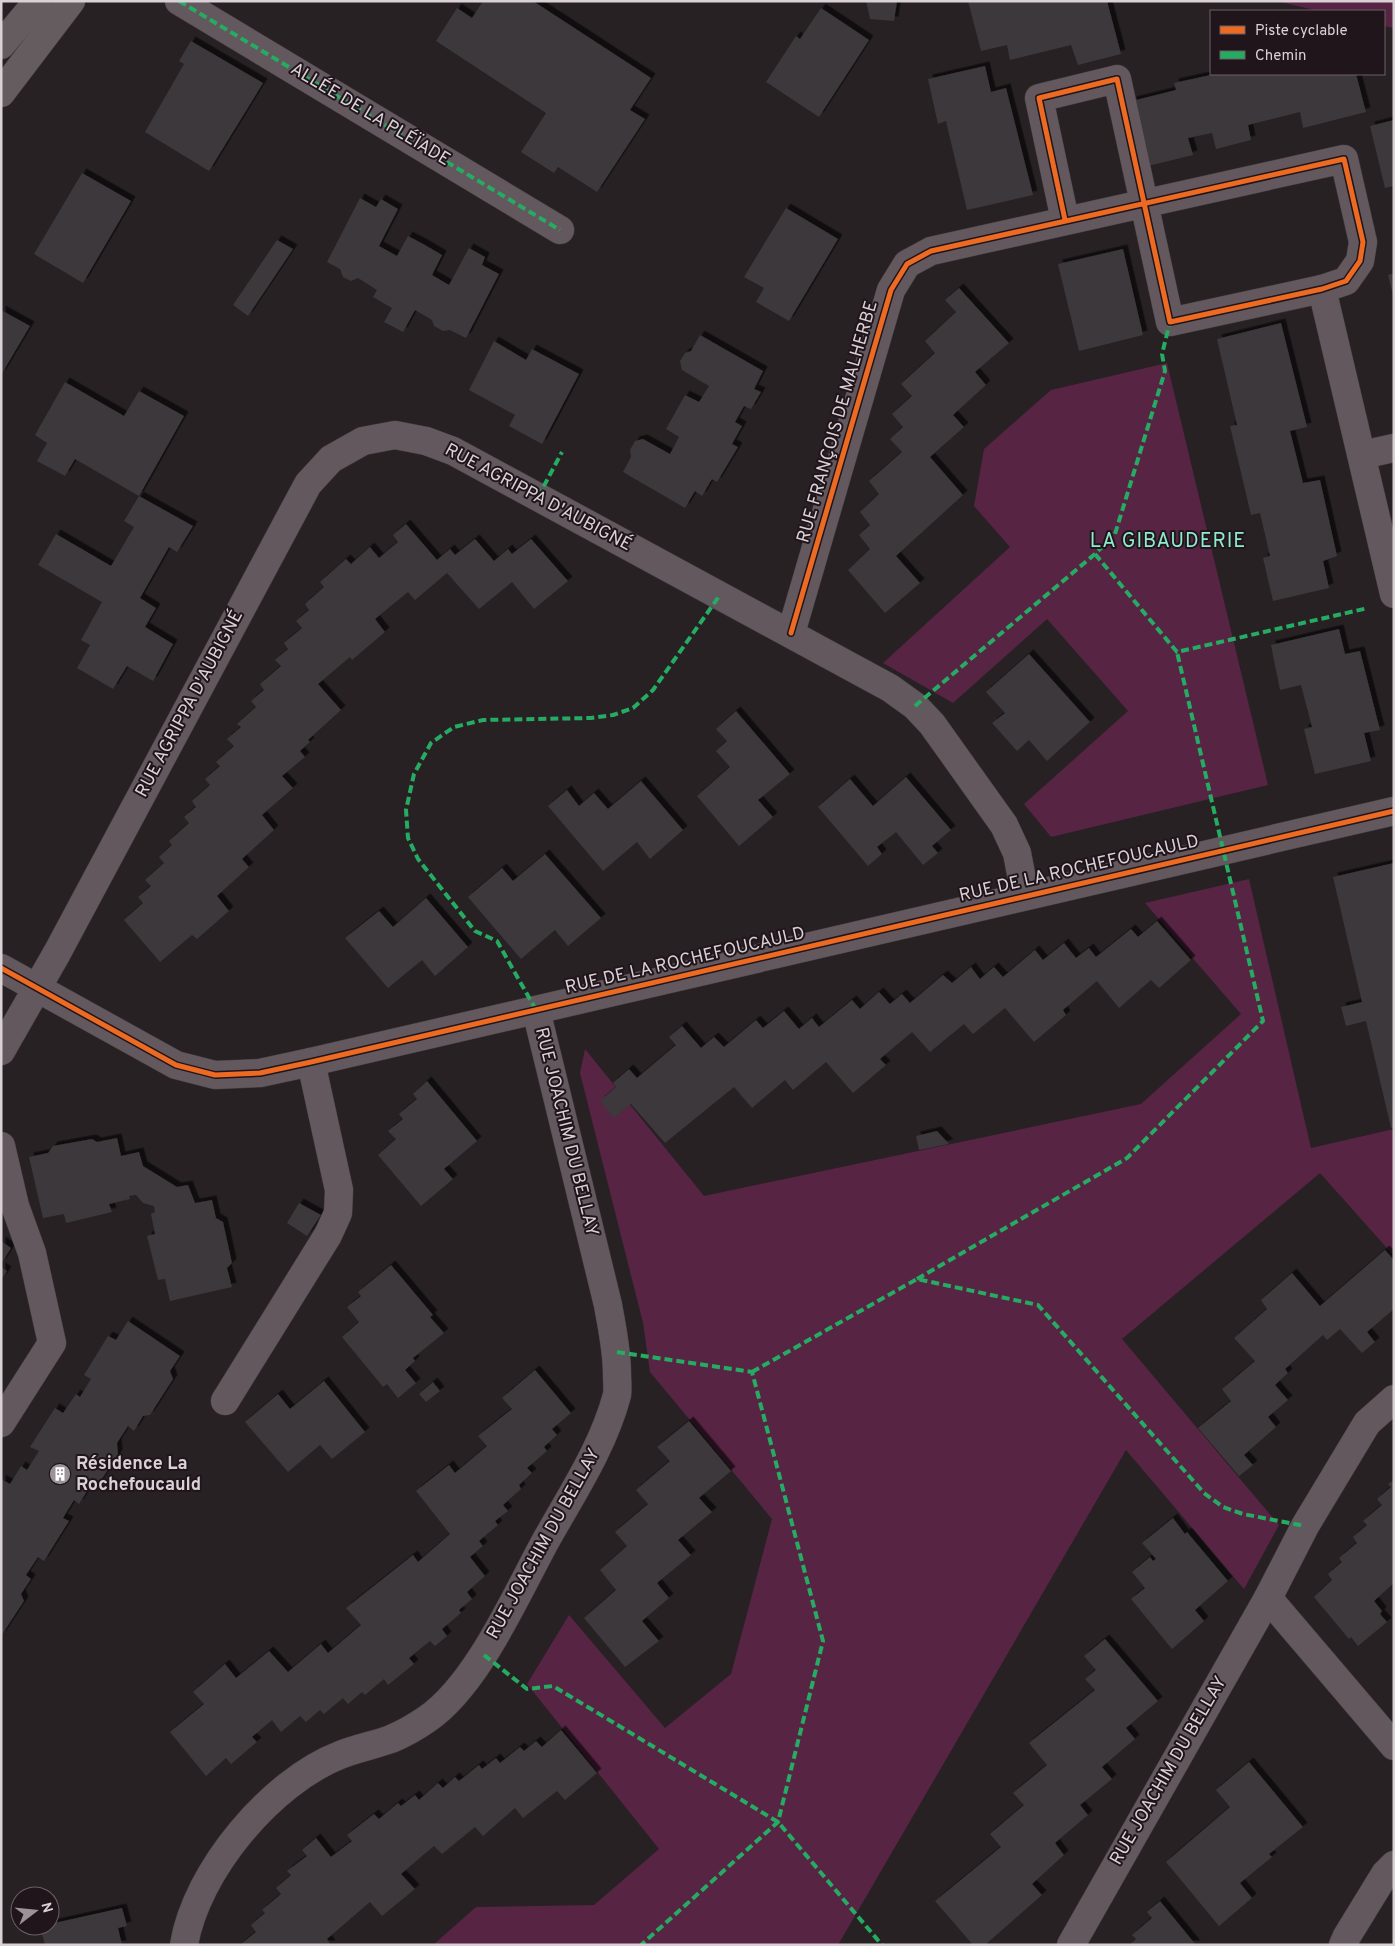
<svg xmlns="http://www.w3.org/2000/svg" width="1395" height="1946" viewBox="0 0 1395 1946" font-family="Overpass,sans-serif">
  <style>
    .green { fill: #572444 }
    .building { fill: #3c383a; filter: url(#shadow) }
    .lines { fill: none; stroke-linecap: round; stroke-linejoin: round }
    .street-casing { stroke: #433e40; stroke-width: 29 }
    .secondary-casing { stroke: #433e40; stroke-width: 29 }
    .street { stroke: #62585e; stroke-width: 28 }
    .secondary { stroke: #655c60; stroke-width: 28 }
    .quiet { stroke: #26ab63; stroke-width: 4; stroke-dasharray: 8 4; stroke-linecap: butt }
    .cycleway-casing { stroke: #20151b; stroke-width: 8 }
    .cycleway { stroke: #ed6a23; stroke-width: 5 }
    .labels { text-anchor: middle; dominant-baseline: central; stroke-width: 4; stroke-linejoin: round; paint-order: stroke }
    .street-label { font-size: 18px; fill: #d9d1d5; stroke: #20151b }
    .poi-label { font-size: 18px; font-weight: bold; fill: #d9d1d5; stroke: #20151b; text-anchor: start }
    .quarter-label { font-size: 20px; letter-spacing: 1px; fill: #8debce; stroke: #20151b }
  </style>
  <defs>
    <filter id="shadow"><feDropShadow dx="4.5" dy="-4.5" stdDeviation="0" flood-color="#0009"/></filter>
  </defs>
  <rect width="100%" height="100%" fill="#272124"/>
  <g class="green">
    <polygon points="1276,1 1394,1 1394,28 1384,26 1384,11 1319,11"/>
    <polygon points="1167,363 1268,785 1051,837 1024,804 1128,711 1047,619 953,703 883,663 1010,547 974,506 984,449 1051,390"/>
    <polygon points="1249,879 1311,1148 1394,1129 1394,1256 1320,1173 1122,1339 1279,1525 1244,1589 1126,1450 838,1945 433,1945 476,1907 594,1905 659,1849 527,1684 569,1615 665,1728 731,1674 772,1519 650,1372 643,1323 580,1073 585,1049 704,1196 1141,1104 1241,1014 1145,903"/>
  </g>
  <g class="building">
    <polygon points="483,1 533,1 651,78 630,110 645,119 597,192 558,167 554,173 521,152 546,113 436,41 457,8 472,18"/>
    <polygon points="866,1 897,1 894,21 870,19"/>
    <polygon points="968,1 1107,1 1121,54 1078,65 1071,45 1010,60 1007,45 981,51"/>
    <polygon points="821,8 869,40 819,117 766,82 796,36 800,39"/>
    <polygon points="191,41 263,83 209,171 145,132 184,64 179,61"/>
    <polygon points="985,66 991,92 1006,88 1033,195 967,210 946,121 938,124 928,79"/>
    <polygon points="1215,74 1356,74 1366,112 1303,128 1300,112 1248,125 1251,140 1216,149 1212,133 1188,138 1193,155 1148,166 1132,101 1176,90 1174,83"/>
    <polygon points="1394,120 1394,186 1385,188 1370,126"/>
    <polygon points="82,173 131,201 83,283 34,254"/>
    <polygon points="360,198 376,207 381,199 398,209 379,246 397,256 408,236 425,245 442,255 432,275 449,285 469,248 485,257 482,265 499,274 466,338 450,330 443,331 434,326 432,320 415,310 403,332 384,322 392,308 373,297 377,290 358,278 351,281 343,277 340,269 327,262"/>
    <polygon points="786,208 838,239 789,321 756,302 764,288 744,277"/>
    <polygon points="277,240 293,249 248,316 233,305"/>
    <polygon points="1123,249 1143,335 1079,351 1058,264"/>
    <polygon points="1394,273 1394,295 1393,295 1388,275"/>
    <polygon points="959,288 1009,343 975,372 986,385 953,415 964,427 930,457 963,495 896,556 920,583 885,613 848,570 870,549 859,535 870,525 860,512 879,494 869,481 902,452 890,439 903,427 892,414 912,396 901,384 935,353 925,341 956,312 945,300"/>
    <polygon points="1,310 30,326 1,375"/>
    <polygon points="1281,323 1307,427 1290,431 1303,483 1320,480 1337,556 1323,561 1329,588 1273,601 1263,558 1270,556 1260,513 1251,515 1230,426 1237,425 1217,339"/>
    <polygon points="700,335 763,371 754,389 761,392 751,409 744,406 735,422 742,426 732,444 738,447 717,482 712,479 702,496 695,491 685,508 623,472 631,457 630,450 635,441 643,439 670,454 679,437 666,429 685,395 699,402 709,386 682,370 680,361 685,353 691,351"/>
    <polygon points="494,341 526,360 532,349 579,374 542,444 509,426 515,415 469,390"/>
    <polygon points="65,382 124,416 139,391 184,416 139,496 75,459 65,476 37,461 47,443 35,435"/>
    <polygon points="139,496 193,526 177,552 169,547 140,598 156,608 145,627 173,644 153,681 127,666 113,689 77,668 90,645 81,640 102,602 38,565 56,534 111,566 134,527 124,521"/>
    <polygon points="406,524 437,560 450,549 455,555 475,539 494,561 508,549 512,554 531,539 568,581 534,609 512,582 479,609 447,573 415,600 408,592 375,619 385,632 352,660 350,657 318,684 341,710 308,740 310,742 300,751 305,757 282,776 293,788 262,815 274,830 242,859 249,867 217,896 229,911 197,939 192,935 160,962 124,920 143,903 138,897 151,886 145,880 164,863 159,857 172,845 169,841 189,823 184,817 196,807 192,801 210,785 205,779 220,766 216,762 234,746 227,739 241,727 237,724 256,707 251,701 264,690 260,684 281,666 275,660 288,649 284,643 302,628 296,621 309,610 305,604 324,587 320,582 346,559 351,564 370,547 379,558 398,542 393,535"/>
    <polygon points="1339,629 1345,654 1360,651 1380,730 1364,733 1371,761 1315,774 1304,729 1312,727 1301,685 1280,690 1271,645"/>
    <polygon points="1029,654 1090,722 1047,761 1029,740 1017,751 992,723 1005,713 986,692"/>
    <polygon points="736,711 790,774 758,800 773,817 739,846 697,796 730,767 716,751 727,741 716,729"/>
    <polygon points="906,777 951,830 932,846 938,853 923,865 896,832 877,847 882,854 868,866 818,807 850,779 873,806"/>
    <polygon points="641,781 683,830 650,859 637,842 603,871 548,806 567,790 579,806 594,793 608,809"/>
    <polygon points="545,854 601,918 568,946 555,930 521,959 468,897 502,868 513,881"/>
    <polygon points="1394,863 1394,1127 1391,1128 1366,1021 1346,1026 1341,1007 1362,1002 1333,877"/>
    <polygon points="426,898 468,947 435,976 422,960 388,988 345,938 379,911 393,927"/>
    <polygon points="1157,921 1191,960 1159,988 1151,980 1119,1008 1097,981 1063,1010 1066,1015 1034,1042 1005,1008 973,1034 964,1024 930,1052 912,1032 880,1059 886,1065 853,1093 826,1062 793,1090 785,1080 752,1108 734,1087 665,1143 631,1104 614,1118 600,1101 616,1087 613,1083 629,1069 637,1078 676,1045 669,1037 682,1026 701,1048 714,1037 724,1047 756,1020 763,1028 784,1011 799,1029 812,1018 819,1027 852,1000 860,1009 879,992 890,1004 902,994 910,1003 943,975 952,983 971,967 980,979 994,967 1003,977 1035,950 1043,960 1064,943 1076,958 1089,948 1096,957 1131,929 1138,937"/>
    <polygon points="427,1081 477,1141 444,1169 453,1179 421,1206 378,1155 396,1139 388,1131 403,1119 399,1114 417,1099 413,1094"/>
    <polygon points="937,1131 949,1144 919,1150 916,1136"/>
    <polygon points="117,1138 121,1156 139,1152 143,1166 177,1187 188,1185 195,1203 212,1200 216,1218 223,1222 232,1263 227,1268 232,1287 170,1301 165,1279 158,1280 147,1236 155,1234 151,1214 155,1212 154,1206 143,1203 136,1195 129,1196 130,1199 109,1204 112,1212 66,1223 64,1214 43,1218 29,1157 48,1153 53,1146 92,1139 97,1142"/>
    <polygon points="299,1203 321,1215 307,1236 287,1223"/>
    <polygon points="1,1241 11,1248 1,1264"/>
    <polygon points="1385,1250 1394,1260 1394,1309 1367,1332 1375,1342 1362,1353 1340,1329 1327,1340 1323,1335 1285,1369 1288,1373 1275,1385 1288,1400 1268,1417 1276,1427 1244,1455 1253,1465 1239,1476 1198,1428 1231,1401 1222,1389 1255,1361 1234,1338 1267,1309 1261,1300 1292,1273 1320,1306"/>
    <polygon points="391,1265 433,1315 430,1317 444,1333 413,1358 415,1361 405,1370 416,1383 398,1398 387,1384 383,1387 342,1337 359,1322 347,1307 361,1296 358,1292"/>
    <polygon points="1,1267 7,1271 1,1280"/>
    <polygon points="128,1321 180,1356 170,1371 173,1379 150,1415 143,1416 134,1431 128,1426 117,1443 118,1454 98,1485 89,1488 79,1504 74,1500 63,1518 69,1521 44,1561 38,1557 26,1575 31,1579 21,1594 24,1601 1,1636 1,1479 10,1484 21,1466 27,1470 39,1451 30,1447 55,1408 63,1413 76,1394 80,1397 91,1379 84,1375 108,1336 116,1340"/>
    <polygon points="535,1370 571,1413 552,1429 557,1435 544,1447 547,1451 527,1468 532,1473 519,1485 521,1489 503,1505 508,1511 495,1521 498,1525 479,1541 483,1546 470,1557 485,1576 467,1592 472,1599 459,1610 461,1613 442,1629 447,1636 435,1646 430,1641 409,1658 414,1664 388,1685 384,1679 365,1695 362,1692 348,1704 343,1698 324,1714 320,1710 306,1722 300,1716 281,1732 272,1720 252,1737 257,1742 231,1764 226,1758 206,1776 170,1732 204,1704 193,1692 225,1664 236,1678 269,1651 288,1672 321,1644 328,1653 361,1625 346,1608 413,1555 418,1562 450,1534 416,1491 449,1465 455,1473 487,1446 478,1436 512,1409 502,1398"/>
    <polygon points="324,1381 365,1432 332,1459 320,1445 288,1472 245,1422 278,1394 290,1409"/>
    <polygon points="433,1382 440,1391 426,1402 419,1394"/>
    <polygon points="689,1421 731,1471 699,1498 712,1512 678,1540 691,1555 657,1583 669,1598 642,1621 659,1641 625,1667 584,1618 616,1590 600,1570 627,1546 615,1532 648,1504 636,1490 670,1461 657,1447"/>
    <polygon points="1394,1480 1394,1583 1374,1601 1382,1611 1380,1614 1387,1622 1358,1646 1351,1637 1349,1639 1314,1597 1332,1580 1328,1574 1342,1562 1339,1558 1357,1543 1353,1537 1367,1525 1363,1521 1382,1505 1377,1499 1391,1487 1388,1484"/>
    <polygon points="1173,1518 1185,1534 1187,1532 1228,1581 1195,1610 1204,1621 1172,1649 1131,1599 1145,1588 1132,1572 1150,1557 1153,1561 1156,1559 1142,1543"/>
    <polygon points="1105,1639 1158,1701 1126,1728 1135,1739 1102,1767 1112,1779 1080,1805 1088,1815 1055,1843 1064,1855 1032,1884 1042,1895 985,1945 973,1945 935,1901 1001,1847 990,1834 1024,1805 1013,1793 1047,1765 1029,1743 1095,1690 1085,1679 1096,1670 1084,1656"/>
    <polygon points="561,1730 597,1773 565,1800 557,1791 523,1818 515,1808 483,1836 475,1827 442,1854 434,1846 401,1874 415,1889 382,1916 370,1902 327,1939 331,1945 240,1945 256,1932 251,1925 265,1913 262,1910 281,1894 276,1888 291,1875 287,1871 307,1856 302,1850 316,1838 331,1857 352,1841 347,1835 374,1814 379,1819 398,1803 401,1806 415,1795 419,1800 438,1783 443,1788 455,1777 459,1781 479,1765 482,1769 496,1758 500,1763 520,1747 524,1751 536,1741 542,1747"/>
    <polygon points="1249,1762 1303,1827 1269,1854 1272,1857 1240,1883 1252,1898 1219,1926 1166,1862 1230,1807 1216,1790"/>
    <polygon points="1160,1901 1196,1945 1129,1945 1136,1939 1132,1935 1152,1918 1147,1912"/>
    <polygon points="122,1908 127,1926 118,1928 122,1945 45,1945 40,1926 50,1926 50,1924"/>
  </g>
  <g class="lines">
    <g class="street-casing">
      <g id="street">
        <polyline points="179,1 560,230"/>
        <polyline points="1322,289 1394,594"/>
        <polyline points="1362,455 1394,448"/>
        <polyline points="791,633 891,290 907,264 931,251 1344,159 1363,242 1360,261 1346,281 1322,289 1170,322 1117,79 1039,98 1065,220"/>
        <polyline points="1,968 176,1065 215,1075 260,1073 311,1062 1394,811"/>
        <polyline points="1,1051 57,953 308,484 331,459 363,441 395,435 426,441 453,451 890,688 915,706 932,724 1004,825 1017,853 1025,895"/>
        <polyline points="1,1146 15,1206 32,1253 52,1343 1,1423"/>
        <polyline points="225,1401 328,1235 338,1213 339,1190 311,1062"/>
        <polyline points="1268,1598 1394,1746"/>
        <path d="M184,1945C196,1871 271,1782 340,1755C357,1748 375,1745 391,1739C403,1734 417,1726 427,1719C477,1685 516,1595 545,1542C571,1495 603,1448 617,1395C618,1388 617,1381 617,1374C617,1350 612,1328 608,1305L536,1010"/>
        <polyline points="1071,1945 1268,1598 1305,1526 1367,1423 1394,1399"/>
        <polyline points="1343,1945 1347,1936 1385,1874 1394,1865"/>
      </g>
    </g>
    <g class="secondary-casing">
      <g id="secondary">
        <polyline points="1,45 38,1"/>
        <polyline points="1,93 71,1"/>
      </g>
    </g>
    <use href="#street" class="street"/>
    <use href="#secondary" class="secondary"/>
    <g class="quiet">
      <polyline points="179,1 560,230"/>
      <polyline points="538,497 562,452"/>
      <polyline points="1095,554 1177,652 1368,608"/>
      <polyline points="915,706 1095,554 1115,534 1165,371 1162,354 1170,322"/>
      <polyline points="536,1010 497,941 475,931 418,859 408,838 406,810 414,774 431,743 454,727 483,720 591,718 613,715 633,708 653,690 720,595"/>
      <polyline points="917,1279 1127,1158 1263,1021 1177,652"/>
      <polyline points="617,1352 752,1372 823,1641 778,1822 641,1945"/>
      <polyline points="752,1372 917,1279 1038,1305 1204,1493 1223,1507 1243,1514 1305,1526"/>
      <polyline points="484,1655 527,1689 553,1686 778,1822 882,1945"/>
    </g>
    <g class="cycleway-casing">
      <g id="cycleway">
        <polyline points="791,633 891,290 907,264 931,251 1344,159 1363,242 1360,261 1346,281 1322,289 1170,322 1117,79 1039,98 1065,220"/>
        <polyline points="1,968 176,1065 215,1075 260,1073 311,1062 1394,811"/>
      </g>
    </g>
    <use href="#cycleway" class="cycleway"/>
  </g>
  <defs>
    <g id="building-disc" transform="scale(1.125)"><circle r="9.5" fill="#9b9397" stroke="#20151b"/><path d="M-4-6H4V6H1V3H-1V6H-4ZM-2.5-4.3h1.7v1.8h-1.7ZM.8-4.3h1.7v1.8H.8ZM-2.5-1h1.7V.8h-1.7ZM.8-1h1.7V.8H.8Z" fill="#fff"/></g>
  </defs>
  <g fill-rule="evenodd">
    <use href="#building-disc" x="60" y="1474"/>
  </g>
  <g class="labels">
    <g class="street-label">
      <text transform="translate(370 115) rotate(31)">ALLÉE DE LA PLÉÏADE</text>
      <text transform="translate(838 422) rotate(-74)">RUE FRANÇOIS DE MALHERBE</text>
      <text transform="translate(538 498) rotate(28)">RUE AGRIPPA D'AUBIGNÉ</text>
      <text transform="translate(190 704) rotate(-62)">RUE AGRIPPA D'AUBIGNÉ</text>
      <text transform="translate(1079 869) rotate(-13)">RUE DE LA ROCHEFOUCAULD</text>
      <text transform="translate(685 961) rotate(-13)">RUE DE LA ROCHEFOUCAULD</text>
      <text transform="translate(566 1132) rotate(76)">RUE JOACHIM DU BELLAY</text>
      <text transform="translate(544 1544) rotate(-61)">RUE JOACHIM DU BELLAY</text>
      <text transform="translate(1169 1771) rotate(-60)">RUE JOACHIM DU BELLAY</text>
    </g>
    <g class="poi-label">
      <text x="76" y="1464">Résidence La<tspan x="76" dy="21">Rochefoucauld</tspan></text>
    </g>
    <g class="quarter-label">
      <text x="1168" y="542">LA GIBAUDERIE</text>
    </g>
  </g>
  <rect width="1395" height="1946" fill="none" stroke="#d9d1d5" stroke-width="5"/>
  <rect x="1210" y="10" width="175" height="65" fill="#20151b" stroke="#6a6065"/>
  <rect x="1220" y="26" width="25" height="8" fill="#ed6a23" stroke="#6a6065"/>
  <text x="1255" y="35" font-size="15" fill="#d9d1d5">Piste cyclable</text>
  <rect x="1220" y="51" width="25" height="8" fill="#26ab63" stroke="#6a6065"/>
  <text x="1255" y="60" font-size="15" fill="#d9d1d5">Chemin</text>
  <g transform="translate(35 1911) rotate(74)"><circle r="24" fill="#20151b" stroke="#6a6065"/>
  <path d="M0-4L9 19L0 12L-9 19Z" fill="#9b9397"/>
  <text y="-8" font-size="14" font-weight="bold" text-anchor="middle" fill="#d9d1d5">N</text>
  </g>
</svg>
